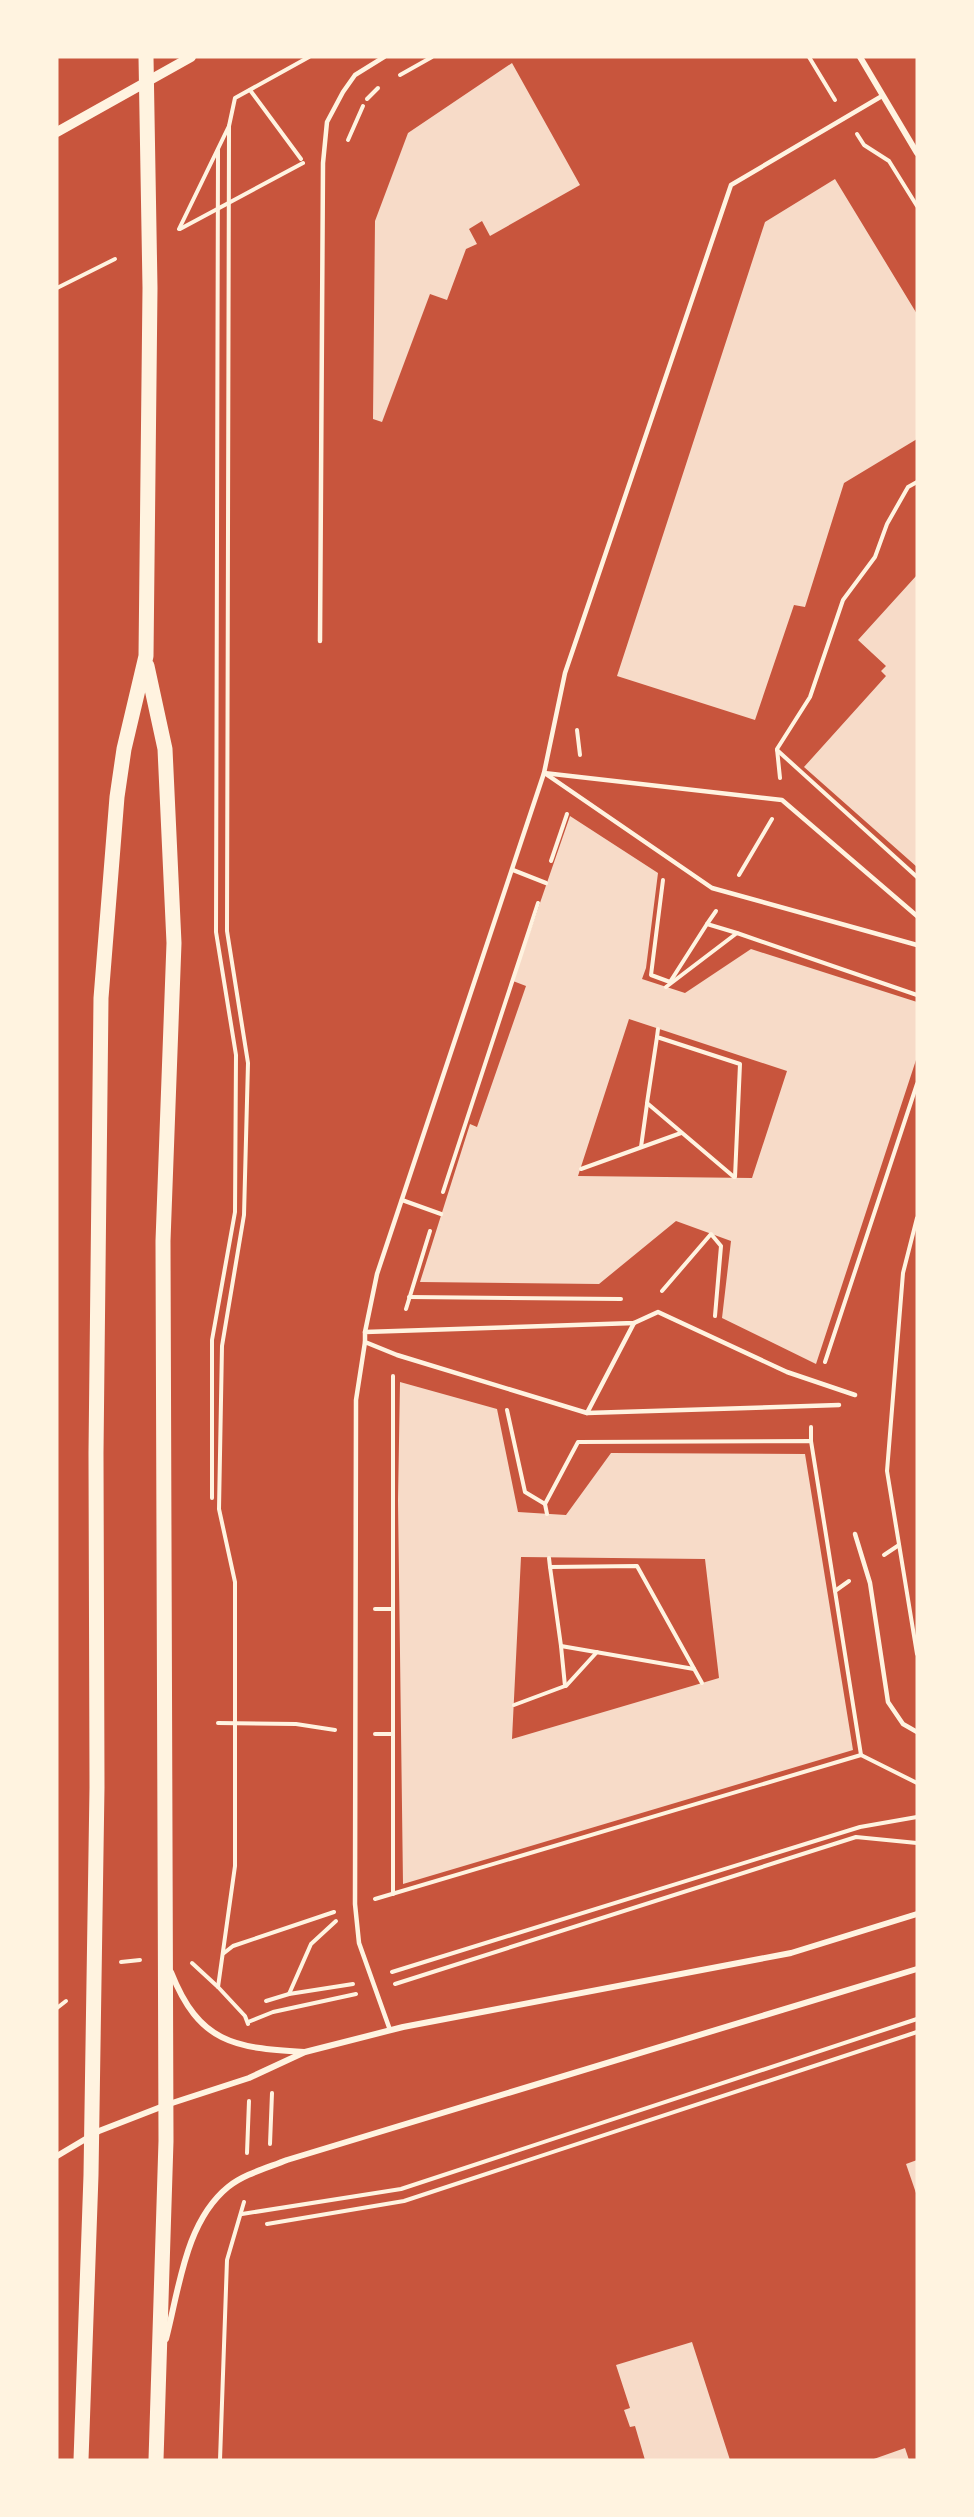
<svg xmlns="http://www.w3.org/2000/svg" width="974" height="2517" viewBox="0 0 974 2517" font-family="'Space Grotesk',sans-serif">
  <style>
    .building { fill: #f7dbc8; fill-rule: evenodd }
    .lines { fill: none; stroke-linecap: round; stroke-linejoin: round }
    .path { stroke: #fff3e0; stroke-width: 4 }
    .service { stroke: #fff3e0; stroke-width: 4.5 }
    .minor { stroke: #fff3e0; stroke-width: 6 }
    .tertiary { stroke: #fff3e0; stroke-width: 10 }
    .primary { stroke: #fff3e0; stroke-width: 15 }
  </style>
  <rect width="100%" height="100%" fill="#c8553d"/>
  <g class="building">
    <polygon points="512,63 580,185 490,236 482,221 469,229 477,244 466,249 447,300 430,294 382,422 373,419 375,221 408,133"/>
    <polygon points="835,179 917,314 917,439 844,483 805,607 794,605 755,720 617,676 765,222"/>
    <polygon points="917,575 917,867 804,767 886,676 881,671 886,666 858,640"/>
    <path d="M570,816L658,873L646,968L642,979L685,993L751,949L917,1002V1057L816,1364L722,1318L731,1241L676,1221L599,1284L420,1282L470,1124L477,1127L526,986L513,981ZM629,1019L787,1071L752,1178L578,1176Z"/>
    <path d="M400,1382L497,1409L518,1512L566,1515L611,1453L805,1454L853,1750L403,1884L398,1500ZM521,1557L705,1559L719,1678L512,1739Z"/>
    <polygon points="917,2160 917,2196 906,2164"/>
    <polygon points="692,2342 730,2460 645,2460 635,2426 630,2427 624,2410 630,2408 616,2365"/>
    <polygon points="905,2448 909,2460 871,2460"/>
  </g>
  <g class="lines">
    <g class="path">
      <polyline points="809,57 835,100"/>
      <polyline points="400,75 432,57"/>
      <polyline points="250,90 301,159"/>
      <polyline points="367,99 378,88"/>
      <polyline points="229,126 227,931 248,1063 244,1215 222,1346 219,1509 235,1582 235,1866 218,1987 245,2016 248,2024"/>
      <polyline points="857,134 864,145 889,161 917,206"/>
      <polyline points="348,140 363,106"/>
      <polyline points="179,229 229,126 235,98 309,57"/>
      <polyline points="180,229 303,163"/>
      <polyline points="57,288 115,259"/>
      <polyline points="577,730 580,755"/>
      <polyline points="777,750 917,877"/>
      <polyline points="780,778 777,749 810,697 843,600 875,557 887,524 908,487 917,482"/>
      <polyline points="551,861 567,814"/>
      <polyline points="739,875 772,819"/>
      <polyline points="663,880 651,975 670,982"/>
      <polyline points="707,924 716,911"/>
      <polyline points="670,982 707,924 737,933"/>
      <polyline points="666,987 737,933 917,995"/>
      <polyline points="658,1029 657,1037 740,1064 735,1177"/>
      <polyline points="657,1037 647,1103 734,1177"/>
      <polyline points="641,1147 647,1104"/>
      <polyline points="581,1169 681,1133"/>
      <polyline points="443,1192 538,903"/>
      <polyline points="917,1218 903,1273 887,1471 917,1654"/>
      <polyline points="662,1291 711,1234 721,1246 715,1316"/>
      <polyline points="409,1297 621,1299"/>
      <polyline points="406,1309 430,1231"/>
      <polyline points="825,1362 917,1084"/>
      <polyline points="507,1410 525,1492 545,1504"/>
      <polyline points="811,1427 811,1441"/>
      <polyline points="212,1498 212,1340 235,1212 236,1055 216,932 218,150"/>
      <polyline points="547,1514 545,1504 578,1442 811,1441 835,1591"/>
      <polyline points="884,1555 899,1545"/>
      <polyline points="549,1558 550,1567 637,1566 702,1683"/>
      <polyline points="550,1567 561,1646"/>
      <polyline points="849,1581 835,1591 861,1755 917,1783"/>
      <polyline points="375,1609 393,1609"/>
      <polyline points="566,1686 597,1652"/>
      <polyline points="514,1705 565,1686 561,1646 694,1669"/>
      <polyline points="218,1723 296,1724 335,1730"/>
      <polyline points="375,1734 393,1734"/>
      <polyline points="393,1894 393,1376"/>
      <polyline points="375,1899 861,1755"/>
      <polyline points="224,1953 233,1946 334,1912"/>
      <polyline points="121,1962 140,1960"/>
      <polyline points="192,1963 218,1987"/>
      <polyline points="392,1972 860,1827 917,1817"/>
      <polyline points="395,1984 856,1837 917,1843"/>
      <polyline points="289,1994 311,1944 336,1921"/>
      <polyline points="266,2001 289,1994 353,1984"/>
      <polyline points="57,2008 66,2001"/>
      <polyline points="248,2022 273,2012 356,1994"/>
      <polyline points="270,2144 272,2093"/>
      <polyline points="247,2153 249,2101"/>
      <polyline points="242,2214 401,2189 917,2019"/>
      <polyline points="267,2224 404,2201 917,2032"/>
      <polyline points="220,2460 227,2260 244,2202"/>
    </g>
    <g class="service">
      <polyline points="320,641 323,163 327,122 343,92 355,75 384,57"/>
      <polyline points="544,773 782,800 917,916"/>
      <polyline points="546,774 712,888 917,945"/>
      <polyline points="513,870 546,883"/>
      <polyline points="402,1200 441,1214"/>
      <polyline points="365,1332 377,1274 544,773 565,673 731,185 882,96"/>
      <polyline points="365,1342 356,1400 355,1904 359,1943 390,2030"/>
      <polyline points="839,1405 587,1413 397,1355 365,1342 365,1332 634,1323 658,1312 787,1372 855,1395"/>
      <polyline points="587,1413 634,1323"/>
      <polyline points="855,1534 870,1583 888,1702 903,1724 917,1732"/>
    </g>
    <g class="minor">
      <polyline points="860,57 917,153"/>
      <path d="M171,1972C199,2043 234,2048 304,2052"/>
      <polyline points="57,2156 99,2131 166,2105 249,2078 305,2052 403,2027 791,1953 917,1914"/>
      <path d="M166,2339C179,2290 185,2222 228,2187C244,2174 267,2168 287,2160L917,1969"/>
    </g>
    <polyline class="tertiary" points="57,132 191,57"/>
    <g class="primary">
      <polyline points="147,666 165,749 174,943 163,1241 166,2141 156,2460"/>
      <polyline points="81,2460 91,2175 97,1787 96,1453 101,998 117,797 124,749 146,656 150,288 146,57"/>
    </g>
  </g>
  <rect width="974" height="2517" fill="none" stroke="#fff3e0" stroke-width="117"/>
</svg>
